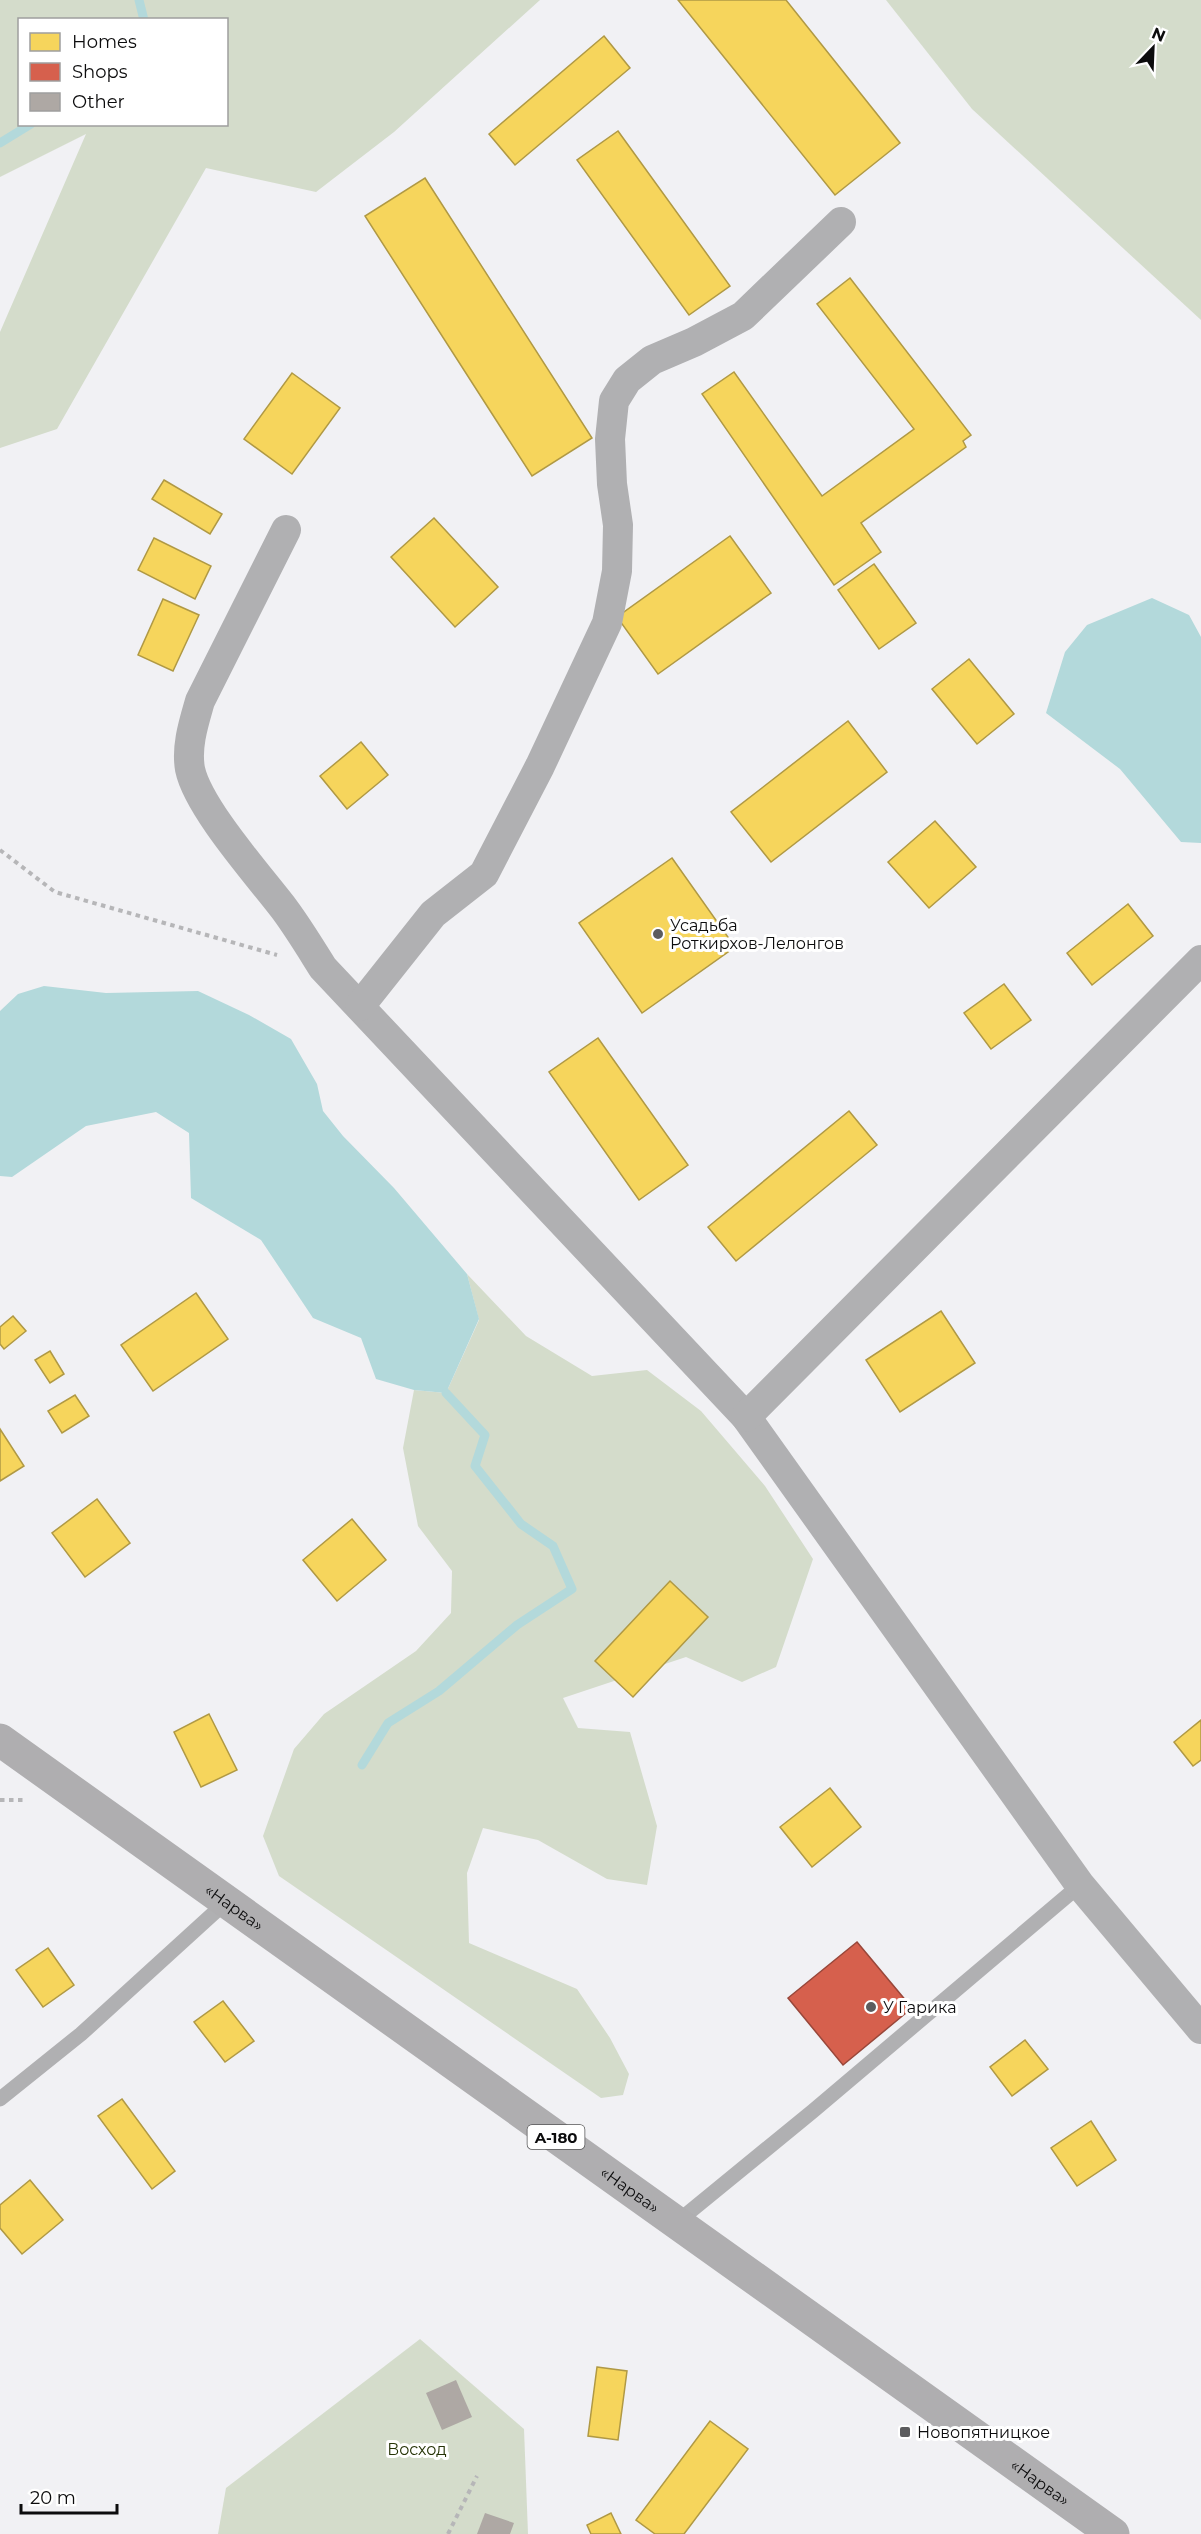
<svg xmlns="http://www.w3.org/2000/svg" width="1201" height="2534" viewBox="0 0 1201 2534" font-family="Montserrat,sans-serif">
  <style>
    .green { fill: #d4dccb; fill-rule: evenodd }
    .water { fill: #b3d9db }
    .homes { fill: #f6d55c; stroke: #b09944; stroke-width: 1.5 }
    .shops { fill: #d6604d; stroke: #99473a; stroke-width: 1.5 }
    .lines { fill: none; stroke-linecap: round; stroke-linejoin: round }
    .stream { stroke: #b3d9db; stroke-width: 9 }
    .building { fill: #aea8a4 }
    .path { stroke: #b6b6b8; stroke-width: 4; stroke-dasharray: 4.5 4.5; stroke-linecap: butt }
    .lane { stroke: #b0b0b2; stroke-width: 15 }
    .street { stroke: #b0b0b2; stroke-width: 30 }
    .highway { stroke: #afaeb0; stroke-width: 33 }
    .poi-dot { fill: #5c5c5e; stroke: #fff; stroke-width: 2 }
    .labels { text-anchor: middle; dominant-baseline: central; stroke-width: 6; stroke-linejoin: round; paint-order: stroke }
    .shield { fill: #fff; stroke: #555556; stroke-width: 1.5 }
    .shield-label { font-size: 15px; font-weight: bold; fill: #0c0c0d }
    .poi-label { font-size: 16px; fill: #0c0c0d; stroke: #fff; text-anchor: start }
    .street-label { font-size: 16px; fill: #0c0c0d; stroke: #fff }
    .park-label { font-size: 16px; fill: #253306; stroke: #fff }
  </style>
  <rect width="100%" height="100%" fill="#f1f1f4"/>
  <g class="green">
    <path d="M0,0H540L394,132L316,192L206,168L57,429L0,448V332L86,134L0,177ZM20,20H226V124H20Z"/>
    <polygon points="886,0 1201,0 1201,320 972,109"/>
    <polygon points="467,1274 526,1336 592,1376 647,1370 701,1411 765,1486 813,1559 776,1667 742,1682 686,1657 563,1698 578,1728 630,1732 657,1826 647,1885 607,1879 538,1840 483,1828 467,1873 469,1943 577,1989 610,2038 629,2074 623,2095 601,2098 279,1876 263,1836 294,1749 324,1714 416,1651 451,1613 452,1571 418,1526 403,1448 414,1390 446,1393 479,1320"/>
    <polygon points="420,2339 524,2429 528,2534 218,2534 226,2488"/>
  </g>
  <g class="water">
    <polygon points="1152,598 1189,615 1201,637 1201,843 1181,842 1120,769 1046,713 1065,652 1087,625"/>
    <polygon points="44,986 106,993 198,991 249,1015 291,1039 317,1084 323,1111 343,1136 394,1188 467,1274 479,1319 446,1393 414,1390 376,1379 361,1338 313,1318 261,1240 191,1198 189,1133 156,1112 86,1126 12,1177 0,1176 0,1011 18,994"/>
  </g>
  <g class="homes">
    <polygon points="678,0 786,0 900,143 835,195"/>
    <polygon points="604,36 630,68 515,165 489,134"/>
    <polygon points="618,131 730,286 689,315 577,160"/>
    <polygon points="425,178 592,438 532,476 365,216"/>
    <polygon points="850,278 971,435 963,441 966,447 861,523 881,552 834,585 702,394 734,372 822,496 914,429 817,304"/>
    <polygon points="292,373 340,408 292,474 244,439"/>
    <polygon points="164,480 222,514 210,534 152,499"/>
    <polygon points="434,518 498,587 455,627 391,557"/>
    <polygon points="730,536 771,593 658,674 617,617"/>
    <polygon points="154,538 211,566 195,599 138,570"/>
    <polygon points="874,564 916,623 879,649 838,590"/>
    <polygon points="163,599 199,615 173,671 138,655"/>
    <polygon points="969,659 1014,714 977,744 932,689"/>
    <polygon points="848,721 887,772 771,862 731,812"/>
    <polygon points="361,742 388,775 347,809 320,776"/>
    <polygon points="935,821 976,867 929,908 888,862"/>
    <polygon points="672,858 735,947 642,1013 579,923"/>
    <polygon points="1128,904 1153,936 1092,985 1067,953"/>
    <polygon points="1004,984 1031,1020 991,1049 964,1013"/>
    <polygon points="598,1038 688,1165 639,1200 549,1072"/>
    <polygon points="849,1111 877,1145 736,1261 708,1227"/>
    <polygon points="196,1293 228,1339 153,1391 121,1345"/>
    <polygon points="941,1311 975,1363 900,1412 866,1360"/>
    <polygon points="13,1316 26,1331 4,1349 0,1344 0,1327"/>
    <polygon points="50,1351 64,1374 50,1383 35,1360"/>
    <polygon points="75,1395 89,1416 62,1433 48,1411"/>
    <polygon points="0,1429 24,1466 0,1481"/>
    <polygon points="97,1499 130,1543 85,1577 52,1533"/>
    <polygon points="352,1519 386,1560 337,1601 303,1560"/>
    <polygon points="670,1581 708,1617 633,1697 595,1661"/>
    <polygon points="209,1714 237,1770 201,1787 174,1732"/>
    <polygon points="1201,1720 1201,1760 1193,1766 1174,1742"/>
    <polygon points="830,1788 861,1827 812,1867 780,1827"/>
    <polygon points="48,1948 74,1985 43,2007 16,1970"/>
    <polygon points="223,2001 254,2041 225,2062 194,2022"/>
    <polygon points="1025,2040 1048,2069 1012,2096 990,2067"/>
    <polygon points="122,2099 175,2171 152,2189 98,2116"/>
    <polygon points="1091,2121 1116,2160 1077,2186 1051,2148"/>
    <polygon points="30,2180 63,2220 22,2254 0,2228 0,2205"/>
    <polygon points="597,2367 627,2371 618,2440 588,2436"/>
    <polygon points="710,2421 748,2449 684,2534 655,2534 636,2520"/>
    <polygon points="611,2513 621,2534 591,2534 587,2525"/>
  </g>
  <polygon class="shops" points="857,1942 912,2008 843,2065 788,1998"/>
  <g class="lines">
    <g class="stream">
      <polyline points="139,0 144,20"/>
      <polyline points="0,143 31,124"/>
      <polyline points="362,1765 388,1723 439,1691 517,1625 572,1589 553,1546 521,1524 475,1466 485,1435 446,1393"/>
    </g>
  </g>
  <g class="building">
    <polygon points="456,2380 472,2417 442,2430 426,2393"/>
    <polygon points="485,2513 514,2523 510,2534 477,2534"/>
  </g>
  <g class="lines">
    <g class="path">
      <polyline points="0,850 55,892 277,955"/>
      <polyline points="0,1800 27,1800"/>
      <polyline points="448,2534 477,2476"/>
    </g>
    <g class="lane">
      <polyline points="0,2099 81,2034 226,1902"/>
      <polyline points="676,2223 813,2111 1080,1885"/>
    </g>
    <g class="street">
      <path d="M286,530L200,701C194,722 186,746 190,769C198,808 260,877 285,910C299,929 311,949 323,968L746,1417L1080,1885L1201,2029"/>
      <polyline points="360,1006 433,914 484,874 540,766 607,623 617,571 618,525 612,484 610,439 614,401 627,380 652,360 694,342 743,316 841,222"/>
      <polyline points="746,1417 1201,960"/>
    </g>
    <path class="highway" id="s1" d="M0,1740L1113,2534"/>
  </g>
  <g class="poi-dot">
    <circle cx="658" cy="934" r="6"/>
    <circle cx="871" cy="2007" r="6"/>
    <rect x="899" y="2426" width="12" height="12" rx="3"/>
  </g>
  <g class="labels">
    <rect class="shield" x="527.5" y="2125" width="57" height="24" rx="4.5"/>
    <g class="shield-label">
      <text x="556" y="2137">А-180</text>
    </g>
    <g class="poi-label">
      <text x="670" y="925">Усадьба<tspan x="670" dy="18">Роткирхов-Лелонгов</tspan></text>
      <text x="883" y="2007">У Гарика</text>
      <text x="917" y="2432">Новопятницкое</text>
    </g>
    <g class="street-label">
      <text stroke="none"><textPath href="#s1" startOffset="288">«Нарва»</textPath></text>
      <text stroke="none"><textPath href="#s1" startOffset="774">«Нарва»</textPath></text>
      <text stroke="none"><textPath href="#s1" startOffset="1278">«Нарва»</textPath></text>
    </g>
    <g class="park-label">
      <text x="417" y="2449">Восход</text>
    </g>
  </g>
  <rect x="18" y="18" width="210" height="108" fill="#ffffff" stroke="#9e9e9e" stroke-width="1.5"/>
  <rect x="30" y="33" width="30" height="18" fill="#f6d55c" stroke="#9e9e9e" stroke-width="1.5"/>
  <text x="72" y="48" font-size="18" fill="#0c0c0d">Homes</text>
  <rect x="30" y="63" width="30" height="18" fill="#d6604d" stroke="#9e9e9e" stroke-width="1.5"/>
  <text x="72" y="78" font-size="18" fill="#0c0c0d">Shops</text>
  <rect x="30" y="93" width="30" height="18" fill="#aea8a4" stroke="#9e9e9e" stroke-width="1.5"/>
  <text x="72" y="108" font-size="18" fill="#0c0c0d">Other</text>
  <g transform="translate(1153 48) rotate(23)" stroke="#ffffff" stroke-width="4.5" paint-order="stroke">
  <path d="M0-4.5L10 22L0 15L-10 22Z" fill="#0c0c0d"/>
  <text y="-9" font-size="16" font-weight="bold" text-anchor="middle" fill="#0c0c0d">N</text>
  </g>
  <path d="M21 2504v9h96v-9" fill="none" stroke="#0c0c0d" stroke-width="3"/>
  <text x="30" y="2504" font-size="18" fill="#0c0c0d" stroke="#ffffff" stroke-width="4.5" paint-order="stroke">20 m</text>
</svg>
